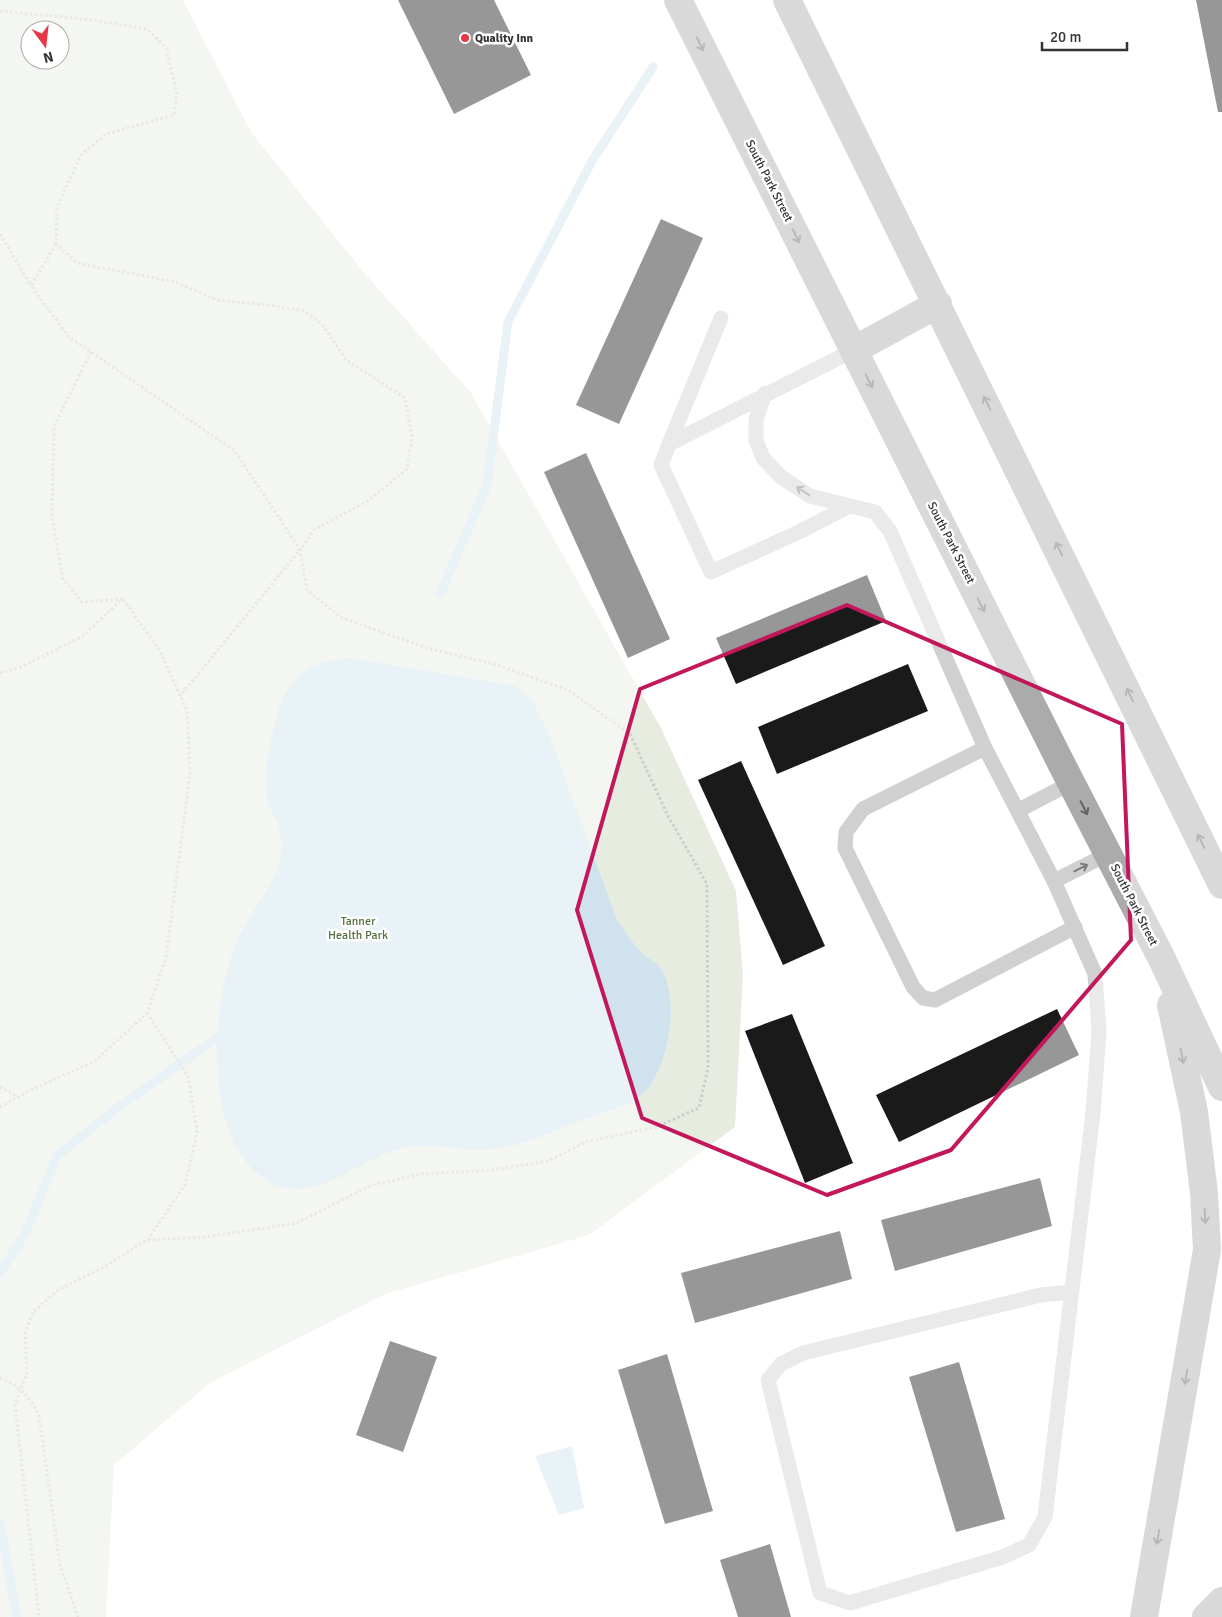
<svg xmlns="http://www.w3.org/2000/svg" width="1222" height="1617" viewBox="0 0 1222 1617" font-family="Signika,sans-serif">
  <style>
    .green { fill: #e6ecdf; fill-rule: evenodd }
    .water { fill: #cfe2ee }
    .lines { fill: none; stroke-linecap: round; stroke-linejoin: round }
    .stream { stroke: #cfe2ee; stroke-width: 9 }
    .building { fill: #1a1a1a }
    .path { stroke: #cdcdcd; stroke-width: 3; stroke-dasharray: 2.5 2.5; stroke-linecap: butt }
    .lane { stroke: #d0d0d0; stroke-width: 15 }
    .primary { stroke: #ababab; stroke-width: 28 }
    .oneway { stroke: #636363 }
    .oneway2 { stroke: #7a7a7a }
    .marked { fill: none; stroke: #c2185b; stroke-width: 4; stroke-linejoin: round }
    .poi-dot { fill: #e63946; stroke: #fff; stroke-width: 2 }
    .labels { text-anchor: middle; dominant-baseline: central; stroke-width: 5; stroke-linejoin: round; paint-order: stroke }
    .poi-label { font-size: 12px; font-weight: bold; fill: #333; stroke: #fff; text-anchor: start }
    .street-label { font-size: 12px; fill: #333; stroke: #fff }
    .park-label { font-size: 12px; fill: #56703f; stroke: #fff }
  </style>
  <rect width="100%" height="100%" fill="#fff"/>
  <path class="green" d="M0,0H183L251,132L360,268L471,393L661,728L736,891L743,974L735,1127L589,1235L385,1294L210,1383L114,1465L106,1617H0ZM30,30H60V60H30Z"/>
  <g class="water">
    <path d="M349,658L516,686L533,701L551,740L617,920C625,932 633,944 643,954C649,959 657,963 661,969C680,1000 669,1059 649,1087C645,1093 637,1098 632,1102C610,1110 588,1118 567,1126C542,1136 519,1147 492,1149C462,1152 432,1142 403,1148C360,1157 312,1210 266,1180C201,1139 211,1001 237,941C248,915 268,893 278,867C283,855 282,836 278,823C275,817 271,812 269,806C263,788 266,765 270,747C281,694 287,664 349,658Z"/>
    <polygon points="572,1446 584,1508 559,1515 535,1456"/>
  </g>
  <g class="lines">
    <g class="stream">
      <polyline points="440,594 487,485 508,322 592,161 653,67"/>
      <polyline points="0,1273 25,1234 57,1156 117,1108 227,1031"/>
      <polyline points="0,1523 17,1617"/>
    </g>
  </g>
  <g class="building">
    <polygon points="398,0 494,0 531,75 454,114"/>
    <polygon points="1196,0 1222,0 1222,112 1218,112"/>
    <polygon points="661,219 703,238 619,424 576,405"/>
    <polygon points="586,453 670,639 628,658 544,472"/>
    <polygon points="867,575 886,621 736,684 716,638"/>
    <polygon points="908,664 928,711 777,774 758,727"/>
    <polygon points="741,761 825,946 783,965 698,780"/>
    <polygon points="1057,1009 1079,1055 899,1142 876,1095"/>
    <polygon points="792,1014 853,1163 805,1183 745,1031"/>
    <polygon points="1040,1178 1052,1226 895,1271 881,1220"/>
    <polygon points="840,1231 852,1279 695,1323 681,1273"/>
    <polygon points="390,1341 437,1357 403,1452 356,1435"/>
    <polygon points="667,1354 713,1511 665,1524 618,1370"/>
    <polygon points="959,1362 1005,1519 956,1532 909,1377"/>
    <polygon points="770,1544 791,1617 738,1617 720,1560"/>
  </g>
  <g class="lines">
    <g class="path">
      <polyline points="0,11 92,20 147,29 166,48 177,94 174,115 106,134 81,155 57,207 56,243 77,263 176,282 217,300 276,306 304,311 322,324 346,360 405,398 412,437 407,469 368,501 314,530 300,550 307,590 342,618 430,649 494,664 568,690 630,734 669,818 707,884 708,1068 699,1108 656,1127 588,1141 548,1161 492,1170 421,1174 372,1185 297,1223 206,1237 147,1240 106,1266 58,1290 33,1312 25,1333 27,1374 15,1404 39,1617"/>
      <polyline points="0,234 31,286"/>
      <polyline points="56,244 31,286 69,337 235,451 300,550 180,696"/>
      <polyline points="91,352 54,426 52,516 63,579 82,602 123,599"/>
      <polyline points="0,673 21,667 83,636 122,599"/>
      <polyline points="147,1013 188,1076 197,1132 185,1185 148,1239"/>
      <polyline points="0,1087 18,1097"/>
      <polyline points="0,1107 29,1091 95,1061 147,1013 166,957 190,774 187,711 160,651 123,599"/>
      <path d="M0,1378C20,1386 30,1396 39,1416L60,1565L78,1617"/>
    </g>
    <g class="lane">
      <polyline points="765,393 756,420 756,440 763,458 781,477 810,496 875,512 890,531 985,748 1054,881 1095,974 1099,1032 1093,1113 1045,1517 1029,1545 1003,1557 850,1603 820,1593 768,1380 781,1364 803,1353 1041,1295 1072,1292"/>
      <polyline points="669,444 721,318"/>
      <polyline points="849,506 799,532 711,572 661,465 669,444 854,350"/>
      <polyline points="985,748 863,809 846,832 845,848 913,987 923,998 935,1000 1075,927"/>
      <polyline points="1019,810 1071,783"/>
      <polyline points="1054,881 1108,854"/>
    </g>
    <g class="primary">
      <polyline points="678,0 1062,765 1161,957 1222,1087"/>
      <polyline points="787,0 1222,885"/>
      <polyline points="854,350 938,304"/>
      <polyline points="1144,1617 1207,1250 1204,1193 1194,1112 1171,1005"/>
      <polyline points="1206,1617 1222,1601"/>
    </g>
  </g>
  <defs><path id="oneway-shaft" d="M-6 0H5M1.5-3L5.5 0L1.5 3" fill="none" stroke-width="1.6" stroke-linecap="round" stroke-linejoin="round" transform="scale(1.25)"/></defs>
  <g class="oneway">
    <use href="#oneway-shaft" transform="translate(700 44) rotate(63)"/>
    <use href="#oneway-shaft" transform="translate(796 236) rotate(63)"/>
    <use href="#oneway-shaft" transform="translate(869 381) rotate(63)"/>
    <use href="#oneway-shaft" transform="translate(987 403) rotate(-116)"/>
    <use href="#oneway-shaft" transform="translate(1059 549) rotate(-116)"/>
    <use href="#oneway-shaft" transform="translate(981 605) rotate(63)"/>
    <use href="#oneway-shaft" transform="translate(1130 695) rotate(-116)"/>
    <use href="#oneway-shaft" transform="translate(1084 808) rotate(63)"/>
    <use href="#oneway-shaft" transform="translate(1201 841) rotate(-116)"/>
    <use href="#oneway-shaft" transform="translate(1182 1056) rotate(78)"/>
    <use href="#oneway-shaft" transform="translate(1205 1216) rotate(87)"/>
    <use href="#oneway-shaft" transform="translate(1186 1377) rotate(100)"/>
    <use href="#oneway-shaft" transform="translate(1158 1537) rotate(100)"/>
  </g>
  <g class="oneway2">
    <use href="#oneway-shaft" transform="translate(803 491) rotate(-146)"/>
    <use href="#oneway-shaft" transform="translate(1081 868) rotate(-27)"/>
  </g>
  <path d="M0 0H1222V1617H0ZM847,605L1122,724L1131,940L951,1150L827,1195L642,1118L577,910L640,689Z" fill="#fff" fill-opacity=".55" fill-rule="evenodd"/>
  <path class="marked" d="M847,605L1122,724L1131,940L951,1150L827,1195L642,1118L577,910L640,689Z"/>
  <circle class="poi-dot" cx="465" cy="38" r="5"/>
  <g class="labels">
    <g class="poi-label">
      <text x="475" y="38">Quality Inn</text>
    </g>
    <g class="street-label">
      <text transform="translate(769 181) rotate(63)">South Park Street</text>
      <text transform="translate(951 543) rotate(63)">South Park Street</text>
      <text transform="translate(1134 905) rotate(63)">South Park Street</text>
    </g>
    <g class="park-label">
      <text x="358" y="921">Tanner<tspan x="358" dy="14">Health Park</tspan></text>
    </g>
  </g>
  <g transform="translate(45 45) rotate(165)"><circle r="24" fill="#ffffff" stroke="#adadad"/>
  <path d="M0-4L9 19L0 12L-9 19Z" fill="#e63946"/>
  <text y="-8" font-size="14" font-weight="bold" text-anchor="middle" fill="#333333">N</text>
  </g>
  <path d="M1042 42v8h85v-8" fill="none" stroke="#333333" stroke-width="2.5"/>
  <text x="1050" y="42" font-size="15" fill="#333333" stroke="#ffffff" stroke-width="4" paint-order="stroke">20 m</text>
</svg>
